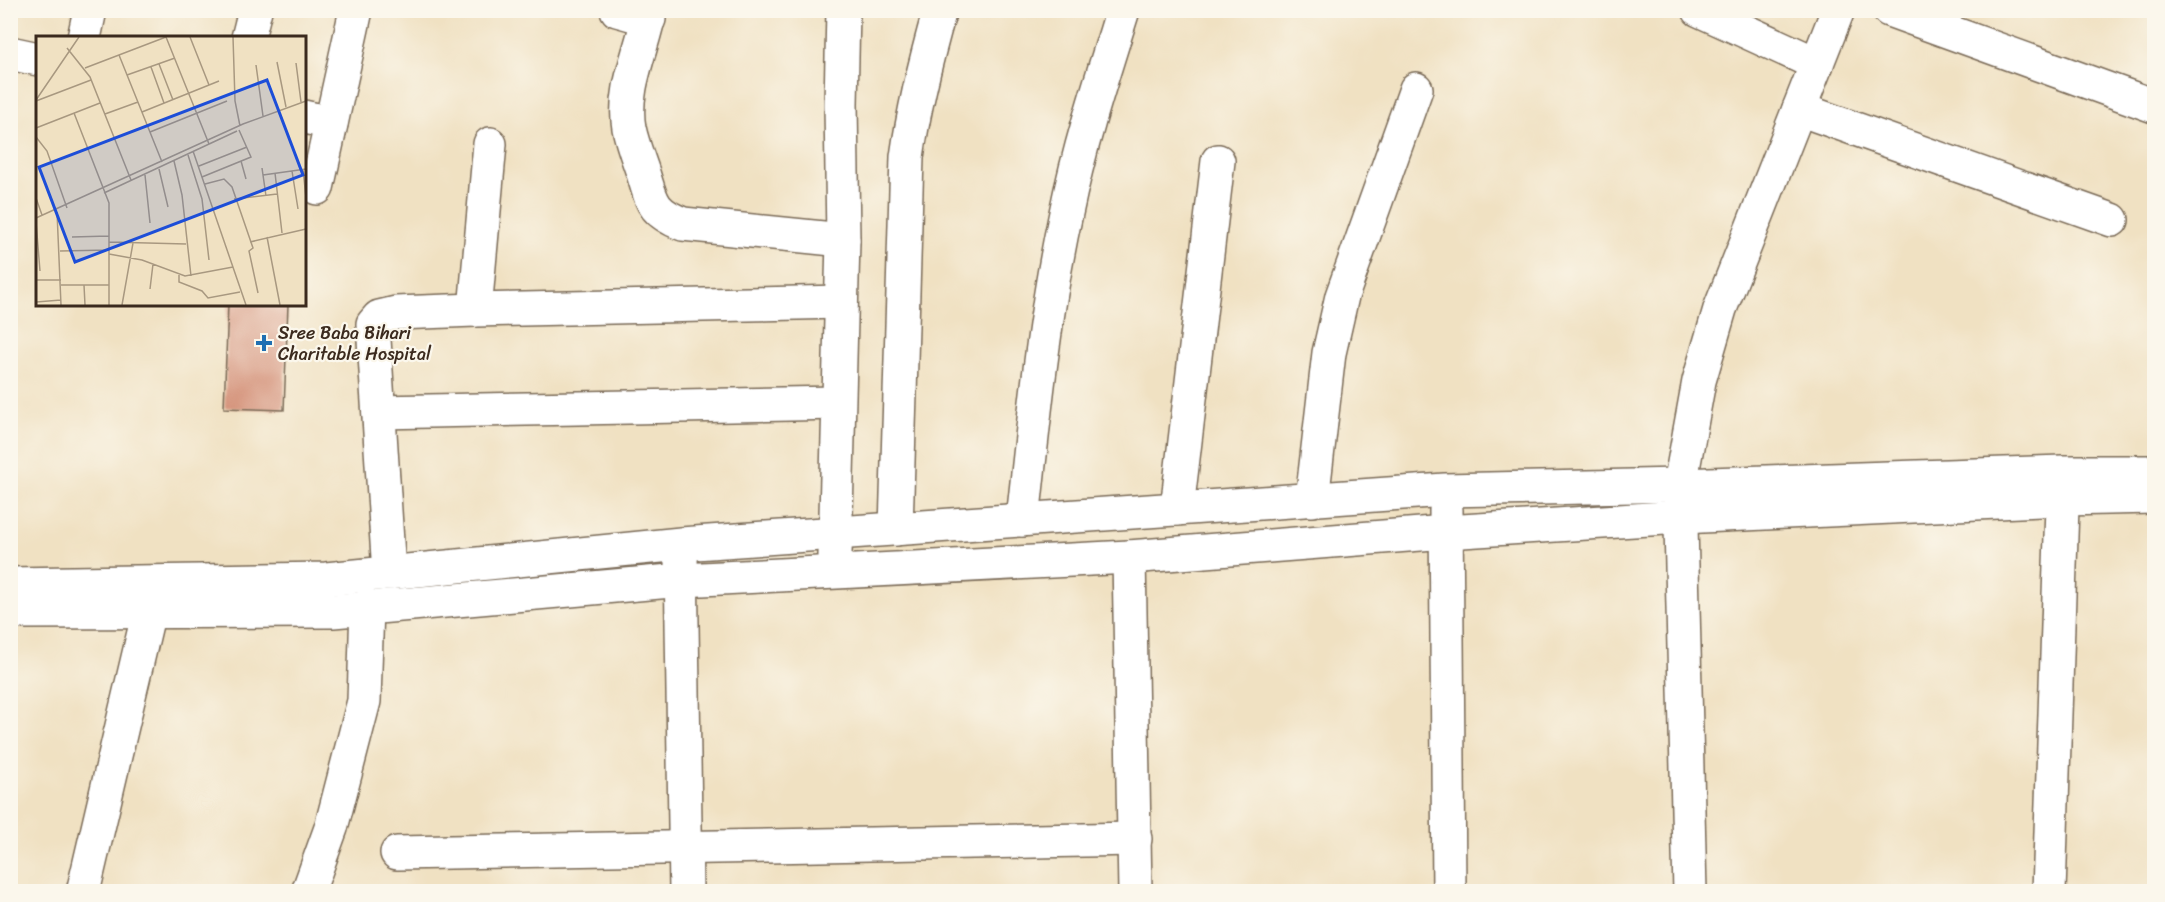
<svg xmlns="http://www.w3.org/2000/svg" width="2165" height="902" viewBox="0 0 2165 902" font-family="Sriracha,sans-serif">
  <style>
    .building { fill: #d6957e }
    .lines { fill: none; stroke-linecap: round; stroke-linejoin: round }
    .minor-casing { stroke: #7a6a57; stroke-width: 36 }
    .minor { stroke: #fff; stroke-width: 33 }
    .poi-dot { fill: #1f6fb2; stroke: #fbf7ec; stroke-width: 2 }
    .labels { text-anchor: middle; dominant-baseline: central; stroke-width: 4.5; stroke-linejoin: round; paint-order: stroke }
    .poi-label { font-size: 18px; fill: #3b2a1e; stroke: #fbf7ec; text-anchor: start }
    .inset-road { fill: none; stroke: #a89880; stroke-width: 1.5 }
    .view { fill: #1d4ed8; fill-opacity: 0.15; stroke: #1d4ed8; stroke-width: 3 }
    .inset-edge { fill: none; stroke: #3b2a1e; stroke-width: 3 }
  </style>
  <rect width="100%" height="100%" fill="#fbf7ec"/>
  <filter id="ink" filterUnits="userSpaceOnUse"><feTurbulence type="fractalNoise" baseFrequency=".0167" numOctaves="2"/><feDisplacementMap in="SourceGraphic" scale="12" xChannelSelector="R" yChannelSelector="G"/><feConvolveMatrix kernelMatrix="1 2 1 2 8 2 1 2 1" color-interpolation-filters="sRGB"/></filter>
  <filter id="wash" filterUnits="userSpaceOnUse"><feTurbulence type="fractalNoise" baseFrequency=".008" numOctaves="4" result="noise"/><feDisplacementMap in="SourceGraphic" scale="24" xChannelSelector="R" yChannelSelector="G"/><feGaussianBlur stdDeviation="1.35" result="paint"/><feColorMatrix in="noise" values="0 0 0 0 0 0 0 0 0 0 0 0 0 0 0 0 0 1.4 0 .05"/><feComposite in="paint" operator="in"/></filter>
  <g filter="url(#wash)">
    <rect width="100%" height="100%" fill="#f0e1c2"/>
    <g id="blocks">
      <polygon class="building" points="228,304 288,304 284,410 224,408"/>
    </g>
  </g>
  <g filter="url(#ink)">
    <use href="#blocks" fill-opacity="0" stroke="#7a6a57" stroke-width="1.5"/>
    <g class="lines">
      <g class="minor-casing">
        <g id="minor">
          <polyline points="617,10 649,19"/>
          <path d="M650,10C643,48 622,89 629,128C632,143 638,158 643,173C652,202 652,212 683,224L843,240"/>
          <polyline points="1699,10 1817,64"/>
          <polyline points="1889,10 2154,106"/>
          <polyline points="84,38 90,10"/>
          <polyline points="248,38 255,10"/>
          <polyline points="10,53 38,59"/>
          <polyline points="1799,109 2112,220"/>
          <polyline points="304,117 331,123"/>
          <polyline points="317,188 356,10"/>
          <polyline points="475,310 490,144"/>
          <polyline points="379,412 838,403"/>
          <polyline points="1312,500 1329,353 1342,296 1416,89"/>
          <polyline points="1177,509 1218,161"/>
          <polyline points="1446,510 1449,892"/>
          <path d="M1023,520C1034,418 1044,314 1066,213C1080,144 1102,77 1123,10"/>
          <path d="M896,529L907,157C914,107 926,59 940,10"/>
          <polyline points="835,555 843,240 841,104 843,10"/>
          <polyline points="681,557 686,892"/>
          <polyline points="1129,557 1135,892"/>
          <polyline points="389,573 373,324 379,317 396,313 475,310 841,302"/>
          <polyline points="10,584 326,579 681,544 1445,490 1680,485 2063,472 2154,472"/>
          <polyline points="10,612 333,611 682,580 1129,557 1446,532 1681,517 2063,499 2154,497"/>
          <polyline points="397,853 1135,839"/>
          <polyline points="83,892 149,611"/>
          <polyline points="308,892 331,828 364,701 367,606"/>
          <polyline points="1690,892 1680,485 1699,381 1720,309 1838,10"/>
          <polyline points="2049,892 2063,477"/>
        </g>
      </g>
      <use href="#minor" class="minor"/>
    </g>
  </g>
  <path class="poi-dot" d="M261 334h6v6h6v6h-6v6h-6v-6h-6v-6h6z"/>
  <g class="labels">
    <g class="poi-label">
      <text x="278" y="333">Sree Baba Bihari<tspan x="278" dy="21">Charitable Hospital</tspan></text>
    </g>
  </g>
  <g transform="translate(36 36)">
    <rect width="270" height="270" fill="#f0e1c2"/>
    <path class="inset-road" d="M130,1L173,108M154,1L173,49M197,1L199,65L204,90M31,12L54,41L95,144M83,19L126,126M241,26L250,71M260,27L265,66M123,28L137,64M220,29L227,80M115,31L128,67M49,32L130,1M91,39L139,22M0,64L43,1M0,65L55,44M106,76L183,45M38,77L73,167V269M69,78L102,66M0,92L64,67M114,96L191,65M0,101L11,115L31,172M157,115L210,269M152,119L166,163L173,224M138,125L146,159L155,240M205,125L210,143M163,130L211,111M226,132L230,160M123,133L132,171M267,133L270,162M256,135L262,173M239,137L246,197M109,139L114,187M227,139L270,133M166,141L215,121L203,94M169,148L188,143L196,151L217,212L213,215L222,257M68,157L201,95M0,162L6,179M198,163L241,158M21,176L25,269M0,182L207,88L270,65M0,186L4,235M36,201L73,200M231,201L244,269M73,206L150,208M214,206L270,193M24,215L73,214M73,218L106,224L149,240L197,231M143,239V246L166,255L172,262L204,256M0,244H25M25,249H73M48,249L49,269M114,253L117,228M0,266L25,264M86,269L97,207"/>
    <path class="view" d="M231,44L267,139L39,226L3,131Z"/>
    <rect width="270" height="270" class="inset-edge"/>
  </g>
  <rect width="2165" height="902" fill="none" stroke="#fbf7ec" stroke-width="36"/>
</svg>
